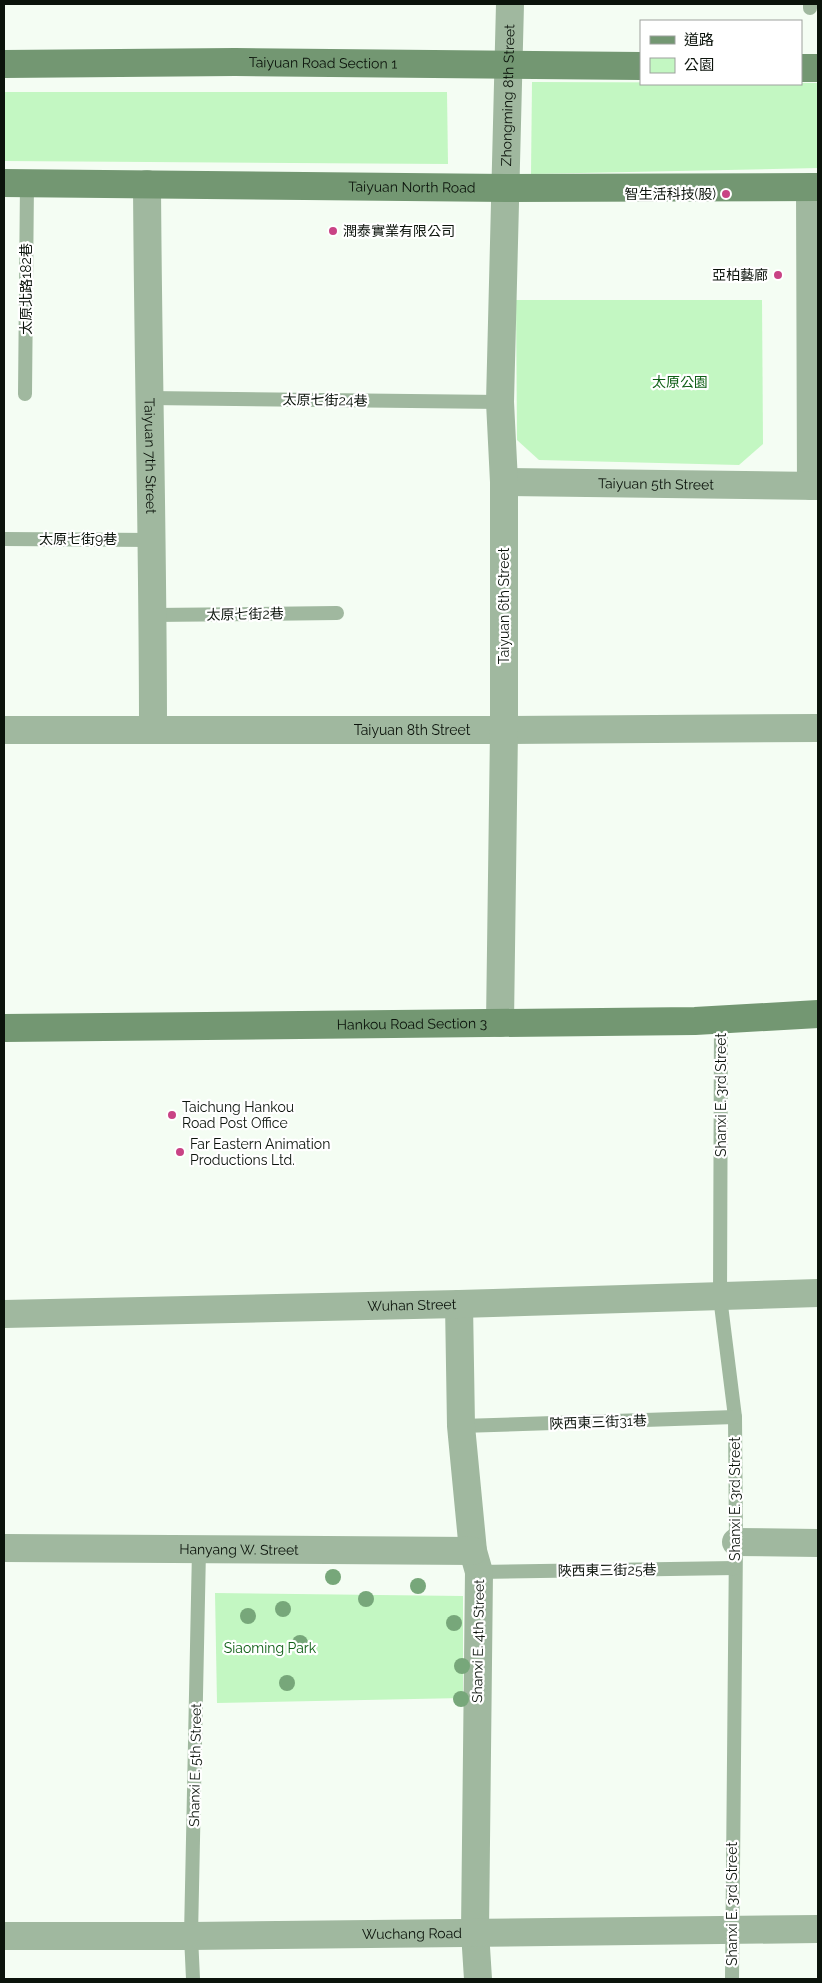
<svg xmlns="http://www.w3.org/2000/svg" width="822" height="1983" viewBox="0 0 822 1983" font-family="Raleway,'Noto Sans TC',sans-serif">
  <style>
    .green { fill: #c3f7c2 }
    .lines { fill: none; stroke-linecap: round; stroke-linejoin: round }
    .lane { stroke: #a0b89f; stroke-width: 14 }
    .street { stroke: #a0b89f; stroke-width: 28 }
    .secondary { stroke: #739772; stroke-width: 28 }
    .tree { fill: #77a77a }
    .poi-dot { fill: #c94385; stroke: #fff; stroke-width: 2 }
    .labels { text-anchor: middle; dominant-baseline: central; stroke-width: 4.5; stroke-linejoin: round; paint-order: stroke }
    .street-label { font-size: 14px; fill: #0b130b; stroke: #fff }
    .poi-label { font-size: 14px; fill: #0b130b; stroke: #fff; text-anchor: start }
    .park-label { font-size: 14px; fill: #106017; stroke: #fff }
  </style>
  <rect width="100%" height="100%" fill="#f4fdf3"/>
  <g class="green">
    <polygon points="532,82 818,83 818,168 531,174"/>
    <polygon points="4,92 447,92 448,164 4,161"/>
    <polygon points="516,300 762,300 763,444 739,465 539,460 517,440"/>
    <polygon points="215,1593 463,1596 463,1698 217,1703"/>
  </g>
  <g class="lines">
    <g class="lane">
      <polyline points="810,8 810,4"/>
      <polyline points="25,394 27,183"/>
      <polyline points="149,398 500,402"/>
      <polyline points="4,539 152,540"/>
      <polyline points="153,615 337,613"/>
      <polyline points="721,1020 720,1297 735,1417 736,1542 732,1979"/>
      <polyline points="461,1426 735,1417"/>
      <polyline points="479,1572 735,1568"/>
      <polyline points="193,1979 191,1936 199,1550"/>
    </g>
    <g class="street">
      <path id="s1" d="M147,184C148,366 153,547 153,729"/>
      <polyline points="810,187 811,486"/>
      <path id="s2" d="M504,482L818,486"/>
      <path id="s3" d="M4,730H504L818,728"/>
      <path id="s4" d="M500,1023L504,730V482L500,402L510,4"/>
      <polyline points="459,1304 461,1426 473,1551 479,1572 475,1932 478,1979"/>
      <path id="s5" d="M4,1314L459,1304L818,1293"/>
      <polyline points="736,1542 818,1543"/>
      <path id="s6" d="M4,1548L473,1551"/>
      <path id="s7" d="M4,1936H191L818,1929"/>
    </g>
    <g class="secondary">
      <path id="s8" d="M4,64L235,62L641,66"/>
      <polyline points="801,68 818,68"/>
      <path id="s9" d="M4,183L506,188L818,187"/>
      <path id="s10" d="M4,1028L695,1021L818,1014"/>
    </g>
  </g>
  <g class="tree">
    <circle cx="333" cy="1577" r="8"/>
    <circle cx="418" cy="1586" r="8"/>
    <circle cx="366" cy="1599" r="8"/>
    <circle cx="283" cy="1609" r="8"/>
    <circle cx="248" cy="1616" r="8"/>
    <circle cx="454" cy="1623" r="8"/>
    <circle cx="300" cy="1643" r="8"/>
    <circle cx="462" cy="1666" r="8"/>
    <circle cx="287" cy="1683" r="8"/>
    <circle cx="461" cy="1699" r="8"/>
  </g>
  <g class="poi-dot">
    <circle cx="726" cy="194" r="5"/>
    <circle cx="333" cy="231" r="5"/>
    <circle cx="778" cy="275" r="5"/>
    <circle cx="172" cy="1115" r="5"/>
    <circle cx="180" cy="1152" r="5"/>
  </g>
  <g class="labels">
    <g class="street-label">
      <text stroke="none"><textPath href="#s8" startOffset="319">Taiyuan Road Section 1</textPath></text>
      <text stroke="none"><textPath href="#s4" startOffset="928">Zhongming 8th Street</textPath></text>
      <text stroke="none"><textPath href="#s9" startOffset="408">Taiyuan North Road</textPath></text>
      <text transform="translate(26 289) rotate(-90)">太原北路182巷</text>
      <text transform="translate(325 400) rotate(1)">太原七街24巷</text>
      <text stroke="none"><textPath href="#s1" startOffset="272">Taiyuan 7th Street</textPath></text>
      <text stroke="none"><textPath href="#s2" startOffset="152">Taiyuan 5th Street</textPath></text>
      <text x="78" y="539">太原七街9巷</text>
      <text transform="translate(504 606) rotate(-90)">Taiyuan 6th Street</text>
      <text transform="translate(245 614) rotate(-1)">太原七街2巷</text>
      <text stroke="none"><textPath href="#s3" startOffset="408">Taiyuan 8th Street</textPath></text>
      <text stroke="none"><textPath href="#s10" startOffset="408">Hankou Road Section 3</textPath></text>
      <text transform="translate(721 1095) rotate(-90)">Shanxi E. 3rd Street</text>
      <text stroke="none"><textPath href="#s5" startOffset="408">Wuhan Street</textPath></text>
      <text transform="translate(598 1422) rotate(-2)">陜西東三街31巷</text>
      <text transform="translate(735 1499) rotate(-90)">Shanxi E. 3rd Street</text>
      <text stroke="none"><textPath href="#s6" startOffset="235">Hanyang W. Street</textPath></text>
      <text transform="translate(607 1570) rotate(-1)">陜西東三街25巷</text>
      <text transform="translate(478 1641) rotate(-89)">Shanxi E. 4th Street</text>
      <text transform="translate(195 1765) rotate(-89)">Shanxi E. 5th Street</text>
      <text transform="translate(732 1904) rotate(-90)">Shanxi E. 3rd Street</text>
      <text stroke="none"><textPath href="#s7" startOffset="408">Wuchang Road</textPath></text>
    </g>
    <g class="poi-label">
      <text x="716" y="194" text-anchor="end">智生活科技(股)</text>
      <text x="343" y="231">潤泰實業有限公司</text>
      <text x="768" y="275" text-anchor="end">亞柏藝廊</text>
      <text x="182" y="1107">Taichung Hankou<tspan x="182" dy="16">Road Post Office</tspan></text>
      <text x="190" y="1144">Far Eastern Animation<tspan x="190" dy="16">Productions Ltd.</tspan></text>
    </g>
    <g class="park-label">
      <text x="680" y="382">太原公園</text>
      <text x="270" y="1648">Siaoming Park</text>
    </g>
  </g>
  <rect width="822" height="1983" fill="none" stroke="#0b130b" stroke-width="10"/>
  <rect x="640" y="20" width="162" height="65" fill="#ffffff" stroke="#9da19d"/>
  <rect x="650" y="36" width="25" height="8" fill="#739772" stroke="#9da19d"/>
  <text x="684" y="45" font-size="15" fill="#0b130b">道路</text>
  <rect x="650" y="58" width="25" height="15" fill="#c3f7c2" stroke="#9da19d"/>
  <text x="684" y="70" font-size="15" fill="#0b130b">公園</text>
</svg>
